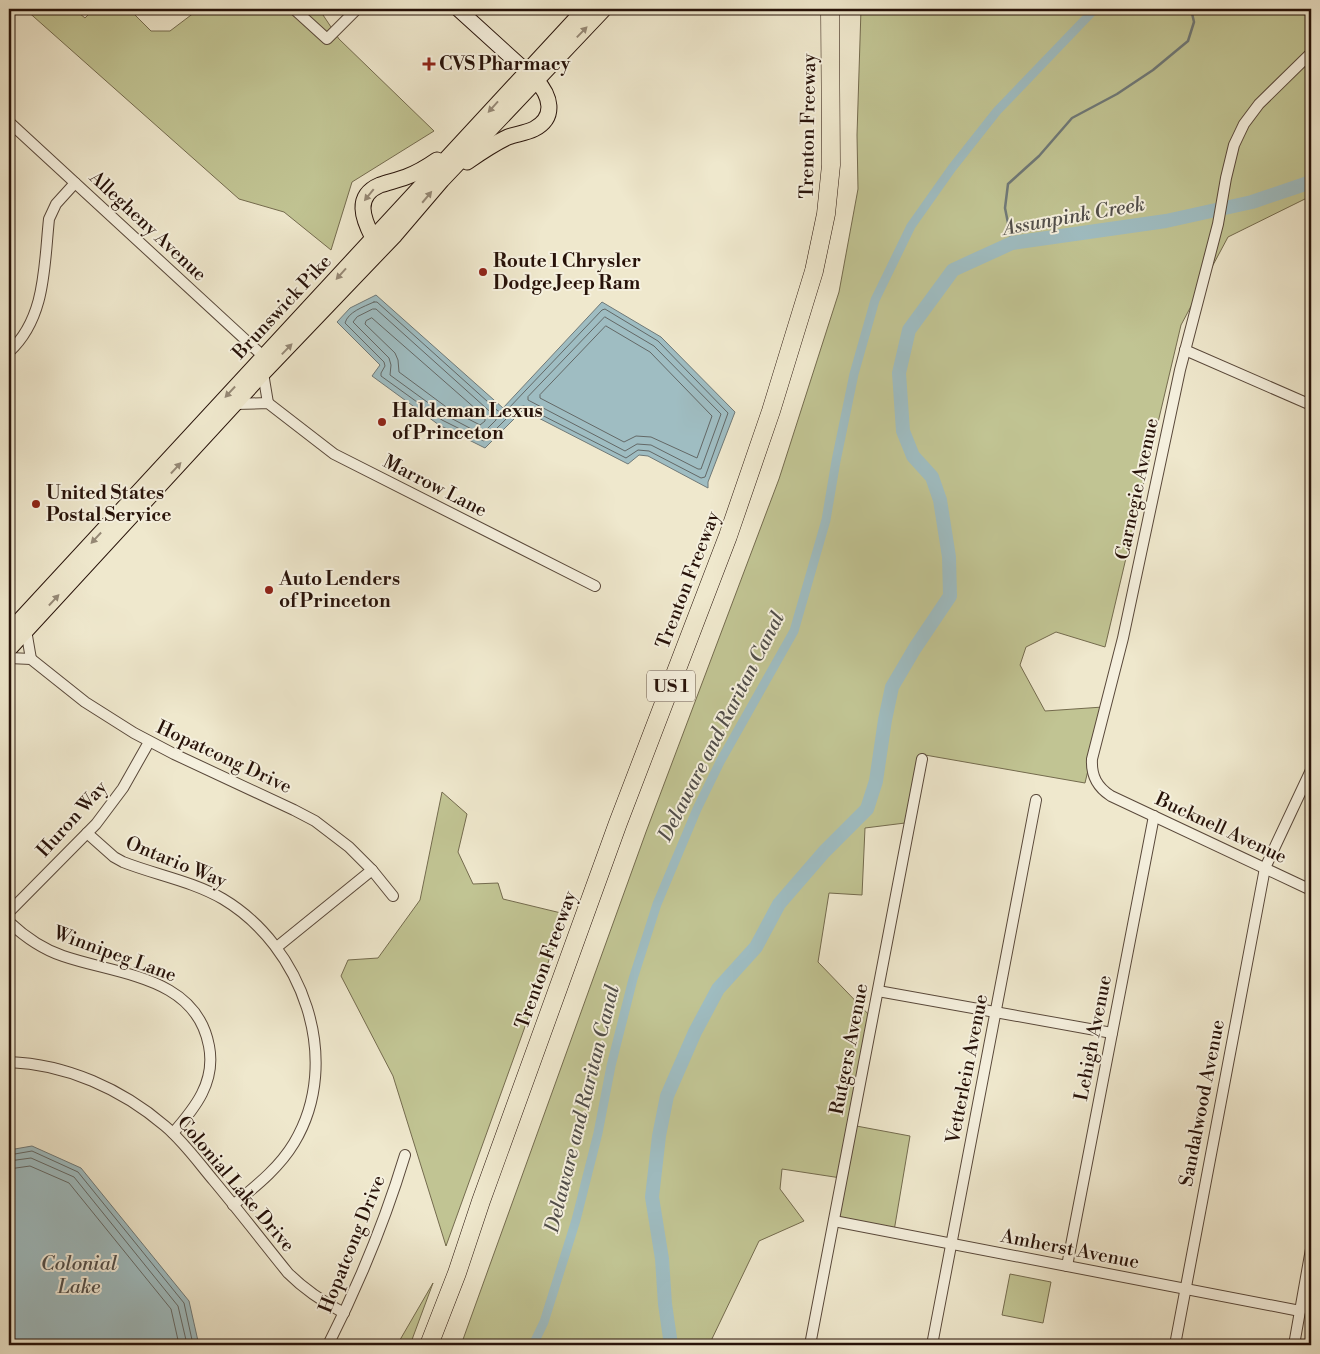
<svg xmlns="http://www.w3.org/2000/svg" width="1320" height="1354" viewBox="0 0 1320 1354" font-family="'Libre Bodoni',serif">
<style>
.green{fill:#c1c493;stroke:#746b4e}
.water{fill:#9fbdc2;stroke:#6f7978}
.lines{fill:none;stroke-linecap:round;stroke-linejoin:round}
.shore{stroke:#636866;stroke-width:1}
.stream{stroke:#6f7978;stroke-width:2.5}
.canal{stroke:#9fbdc2;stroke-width:9}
.river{stroke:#9fbdc2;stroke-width:14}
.street-casing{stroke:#59483a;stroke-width:12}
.secondary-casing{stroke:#271209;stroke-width:16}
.primary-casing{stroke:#271209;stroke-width:17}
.highway-casing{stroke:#271209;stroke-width:19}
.street{stroke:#f5f0de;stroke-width:10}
.secondary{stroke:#f5f0de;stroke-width:14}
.primary{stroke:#efe8cd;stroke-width:15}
.highway{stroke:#efe8cd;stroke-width:18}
.oneway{fill:#958875}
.poi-dot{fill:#8f2418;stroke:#f5f0de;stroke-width:2}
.labels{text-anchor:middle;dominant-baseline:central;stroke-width:4;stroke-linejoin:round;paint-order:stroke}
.shield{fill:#f5f0de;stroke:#655549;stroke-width:1}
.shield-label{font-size:18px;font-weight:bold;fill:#271209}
.poi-label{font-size:19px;font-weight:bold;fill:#271209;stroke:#f5f0de;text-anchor:start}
.street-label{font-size:19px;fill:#271209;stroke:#f5f0de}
.water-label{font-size:20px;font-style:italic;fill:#514e4a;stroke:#f5f0de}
</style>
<rect width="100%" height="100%" fill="#efe8cd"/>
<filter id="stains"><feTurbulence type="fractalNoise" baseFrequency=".004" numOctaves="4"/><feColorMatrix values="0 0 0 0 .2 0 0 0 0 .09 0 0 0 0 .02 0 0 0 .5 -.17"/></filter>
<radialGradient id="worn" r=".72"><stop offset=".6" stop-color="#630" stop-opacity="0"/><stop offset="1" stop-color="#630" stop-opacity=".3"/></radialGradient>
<!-- green -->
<g class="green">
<path d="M25 9H74L85 18 94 9H129L151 31H170L199 9H319L339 39 434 131 352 182 331 250 284 212 239 199Z"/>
<path d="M861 9H1311V196L1228 237 1181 325 1105 647 1056 632 1026 647 1020 665 1045 711 1103 707 1085 783 925 755 905 823 865 828 862 895 829 893 818 962 872 1018 851 1125 910 1136 893 1237 832 1225 841 1178 782 1169 780 1189 804 1221 759 1241 709 1345H461L646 832 779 479 839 292 858 189 857 135Z"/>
<path d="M442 792 467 814 458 852 473 884 498 883 503 899 561 913 567 910 446 1246 393 1076 341 976 348 960 378 958 420 900Z"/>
<path d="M1010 1274 1051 1282 1043 1323 1002 1315Z"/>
<path d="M433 1283 410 1345H397Z"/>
</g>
<!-- water -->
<g class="water">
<path d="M376 295 503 408 602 302 661 337 735 412 708 482V488L648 456 639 455 628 464 523 410 485 448 439 425 372 376 380 365 337 322 350 308Z"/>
<path d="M32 1146 81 1168 189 1301 198 1341 196 1345H9V1150Z"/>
</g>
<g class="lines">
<!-- shore -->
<g class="shore">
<path d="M374 302H377L498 411 503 412 507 410 602 310 605 309 658 341 728 413 705 477 701 478 649 451 638 450 626 458 524 406 518 407 484 441 442 420 381 376V373L385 366 384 362 345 323C348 312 363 307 374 302Z"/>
<path d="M373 309H376L496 417V420L483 433 481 434 445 415 390 375 391 365 389 358 353 322 357 317Z"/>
<path d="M605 317 654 346 721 414 701 469H698L651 445 637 444 625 451 528 400V397Z"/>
<path d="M372 318 485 417V421L480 425 449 409 399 372 398 360 395 353 365 324 366 321Z"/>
<path d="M606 326 650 352 712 416 697 458 651 437 636 436 624 442 540 398V395Z"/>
<path d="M9 1155 32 1151 78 1172 184 1303 192 1340V1345"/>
<path d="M9 1161 31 1158 74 1177 178 1306 186 1340V1345"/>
<path d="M9 1169 30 1166 69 1183 171 1309 178 1340V1345"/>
</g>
<!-- stream -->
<path class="stream" d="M1012 243 1005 208 1008 184 1039 156 1072 118 1117 94 1153 70 1188 41 1194 22 1191 9"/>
<!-- canal -->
<path class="canal" d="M533 1345 544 1322 576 1220 598 1133 611 1066 633 979 657 904 697 809 720 762 794 631 826 520 836 461 854 374 875 300 911 226 952 168 997 111 1095 9"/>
<!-- river -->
<path class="river" d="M671 1345 665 1304 662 1259 652 1197 659 1136 667 1096 695 1032 718 989 756 947 779 904 824 852 867 809 876 781 885 720 892 687 915 648 950 596 949 557 940 500 932 477 913 456 903 431 899 373 909 330 953 270 1012 243 1166 221 1252 202 1311 182"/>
<defs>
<g id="street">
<path d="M294 9 327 39 357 9"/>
<path d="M1311 53 1259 104 1244 124 1234 145 1226 178 1218 224 1180 370 1123 638 1092 759C1091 776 1097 787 1111 796L1311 890"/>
<path d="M9 122 263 356"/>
<path d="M1185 350 1311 405"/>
<path d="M9 352C46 318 44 266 49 219L56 204 75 183"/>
<path d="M263 373 268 403"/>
<path d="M236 404 268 403 334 454 595 586"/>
<path d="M26 630 31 659"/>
<path d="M9 658 31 659 85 702 134 733 174 754 294 810 315 821 349 847 372 870 393 896"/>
<path d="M87 833 114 857 123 862C156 875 192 881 223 899 302 946 344 1060 294 1143 279 1168 256 1186 233 1205"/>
<path d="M9 912 96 824 123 788 149 742"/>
<path d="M9 922C25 937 42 949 63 956 118 975 196 976 209 1046 216 1082 195 1108 173 1133"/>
<path d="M277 947 372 870"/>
<path d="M878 991 1112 1033"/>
<path d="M9 1062C66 1064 122 1089 165 1126 184 1142 198 1162 214 1181 239 1211 263 1242 288 1273 305 1290 323 1302 344 1313"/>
<path d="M834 1221 1300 1311"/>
<path d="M1067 1266 1154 816"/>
<path d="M328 1345C359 1284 385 1221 405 1155"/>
<path d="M810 1345 922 759"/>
<path d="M932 1345 1036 800"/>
<path d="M1175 1345 1265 868 1311 770"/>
<path d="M1294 1345 1311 1249"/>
</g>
<path id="secondary" d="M458 9 535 79"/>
<g id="primary">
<path d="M467 162C480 153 493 144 508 137 516 134 526 133 534 129 557 117 550 95 536 80"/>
<path d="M373 238C363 219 354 196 380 185 389 182 398 180 406 177 417 173 427 167 437 160"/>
<path d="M9 632 585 9"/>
<path d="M9 649 263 373 395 235 442 180 604 9"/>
</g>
<path id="highway" d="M429 1345 457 1273 481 1201 618 823 728 536 771 411 814 271 826 214 831 165 830 9"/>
</defs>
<!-- street casing -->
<use href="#street" class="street-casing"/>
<!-- secondary casing -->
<use href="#secondary" class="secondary-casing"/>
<!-- primary casing -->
<use href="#primary" class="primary-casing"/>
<!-- highway casing -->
<use href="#highway" class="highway-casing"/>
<!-- street -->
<use href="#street" class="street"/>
<!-- secondary -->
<use href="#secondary" class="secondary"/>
<!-- primary -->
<use href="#primary" class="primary"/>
<!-- highway -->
<use href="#highway" class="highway"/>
</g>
<!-- one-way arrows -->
<defs><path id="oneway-solid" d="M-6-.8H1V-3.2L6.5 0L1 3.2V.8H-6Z" transform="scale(1.25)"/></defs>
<g class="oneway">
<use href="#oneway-solid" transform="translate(582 32) rotate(-46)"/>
<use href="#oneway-solid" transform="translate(493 107) rotate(132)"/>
<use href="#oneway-solid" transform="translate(369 195) rotate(129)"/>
<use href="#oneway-solid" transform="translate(427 197) rotate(-50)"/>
<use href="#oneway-solid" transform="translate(341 274) rotate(132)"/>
<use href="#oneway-solid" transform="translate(287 349) rotate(-46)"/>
<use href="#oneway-solid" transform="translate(230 392) rotate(133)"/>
<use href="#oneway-solid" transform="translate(176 468) rotate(-47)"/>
<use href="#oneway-solid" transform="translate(96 538) rotate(133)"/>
<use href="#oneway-solid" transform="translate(54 600) rotate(-47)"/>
</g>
<!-- markers -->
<g class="poi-dot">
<path d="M426.5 56.5h5v5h5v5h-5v5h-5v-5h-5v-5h5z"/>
<circle cx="483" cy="272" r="5"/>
<circle cx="382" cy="422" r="5"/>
<circle cx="36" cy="504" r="5"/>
<circle cx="269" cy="590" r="5"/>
</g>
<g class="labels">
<!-- shield labels -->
<rect class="shield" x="647" y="670.5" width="48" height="31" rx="4"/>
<g class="shield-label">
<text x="671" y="686">US 1</text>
</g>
<!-- poi labels -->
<g class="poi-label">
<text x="439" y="64">CVS Pharmacy</text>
<text x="493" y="261">Route 1 Chrysler<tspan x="493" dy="22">Dodge Jeep Ram</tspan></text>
<text x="392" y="411">Haldeman Lexus<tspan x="392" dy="22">of Princeton</tspan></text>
<text x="46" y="493">United States<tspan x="46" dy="22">Postal Service</tspan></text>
<text x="279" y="579">Auto Lenders<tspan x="279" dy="22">of Princeton</tspan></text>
</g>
<!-- street labels -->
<g class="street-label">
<text transform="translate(808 126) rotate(-89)">Trenton Freeway</text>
<text transform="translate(148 226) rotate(43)">Allegheny Avenue</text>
<text transform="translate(282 307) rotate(-47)">Brunswick Pike</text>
<text transform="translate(435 486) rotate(27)">Marrow Lane</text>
<text transform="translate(1137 489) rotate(-78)">Carnegie Avenue</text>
<text transform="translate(688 580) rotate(-69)">Trenton Freeway</text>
<text transform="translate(224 757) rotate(25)">Hopatcong Drive</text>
<text transform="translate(72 819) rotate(-48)">Huron Way</text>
<text transform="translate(1221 828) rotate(25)">Bucknell Avenue</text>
<text transform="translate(176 862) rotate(22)">Ontario Way</text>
<text transform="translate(115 954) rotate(20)">Winnipeg Lane</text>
<text transform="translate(546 960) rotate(-70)">Trenton Freeway</text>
<text transform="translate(1093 1038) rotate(-79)">Lehigh Avenue</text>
<text transform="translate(849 1049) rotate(-79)">Rutgers Avenue</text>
<text transform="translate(967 1069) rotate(-79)">Vetterlein Avenue</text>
<text transform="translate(1202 1103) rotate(-79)">Sandalwood Avenue</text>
<text transform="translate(236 1184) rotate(50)">Colonial Lake Drive</text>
<text transform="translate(352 1244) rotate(-68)">Hopatcong Drive</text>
<text transform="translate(1070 1249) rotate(11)">Amherst Avenue</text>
</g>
<!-- water labels -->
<g class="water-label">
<text transform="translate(1074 217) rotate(-10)">Assunpink Creek</text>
<text transform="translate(722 727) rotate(-63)">Delaware and Raritan Canal</text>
<text transform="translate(583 1109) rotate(-76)">Delaware and Raritan Canal</text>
<text x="79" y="1264">Colonial<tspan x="79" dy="23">Lake</tspan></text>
</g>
</g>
<!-- margin -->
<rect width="1320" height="1354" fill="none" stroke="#efe8cd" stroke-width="30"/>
<rect x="10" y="10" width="1300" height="1334" fill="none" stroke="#271209" stroke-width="2.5"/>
<rect x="15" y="15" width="1290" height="1324" fill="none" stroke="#271209"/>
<rect width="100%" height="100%" filter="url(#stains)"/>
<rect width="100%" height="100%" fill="url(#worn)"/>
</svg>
